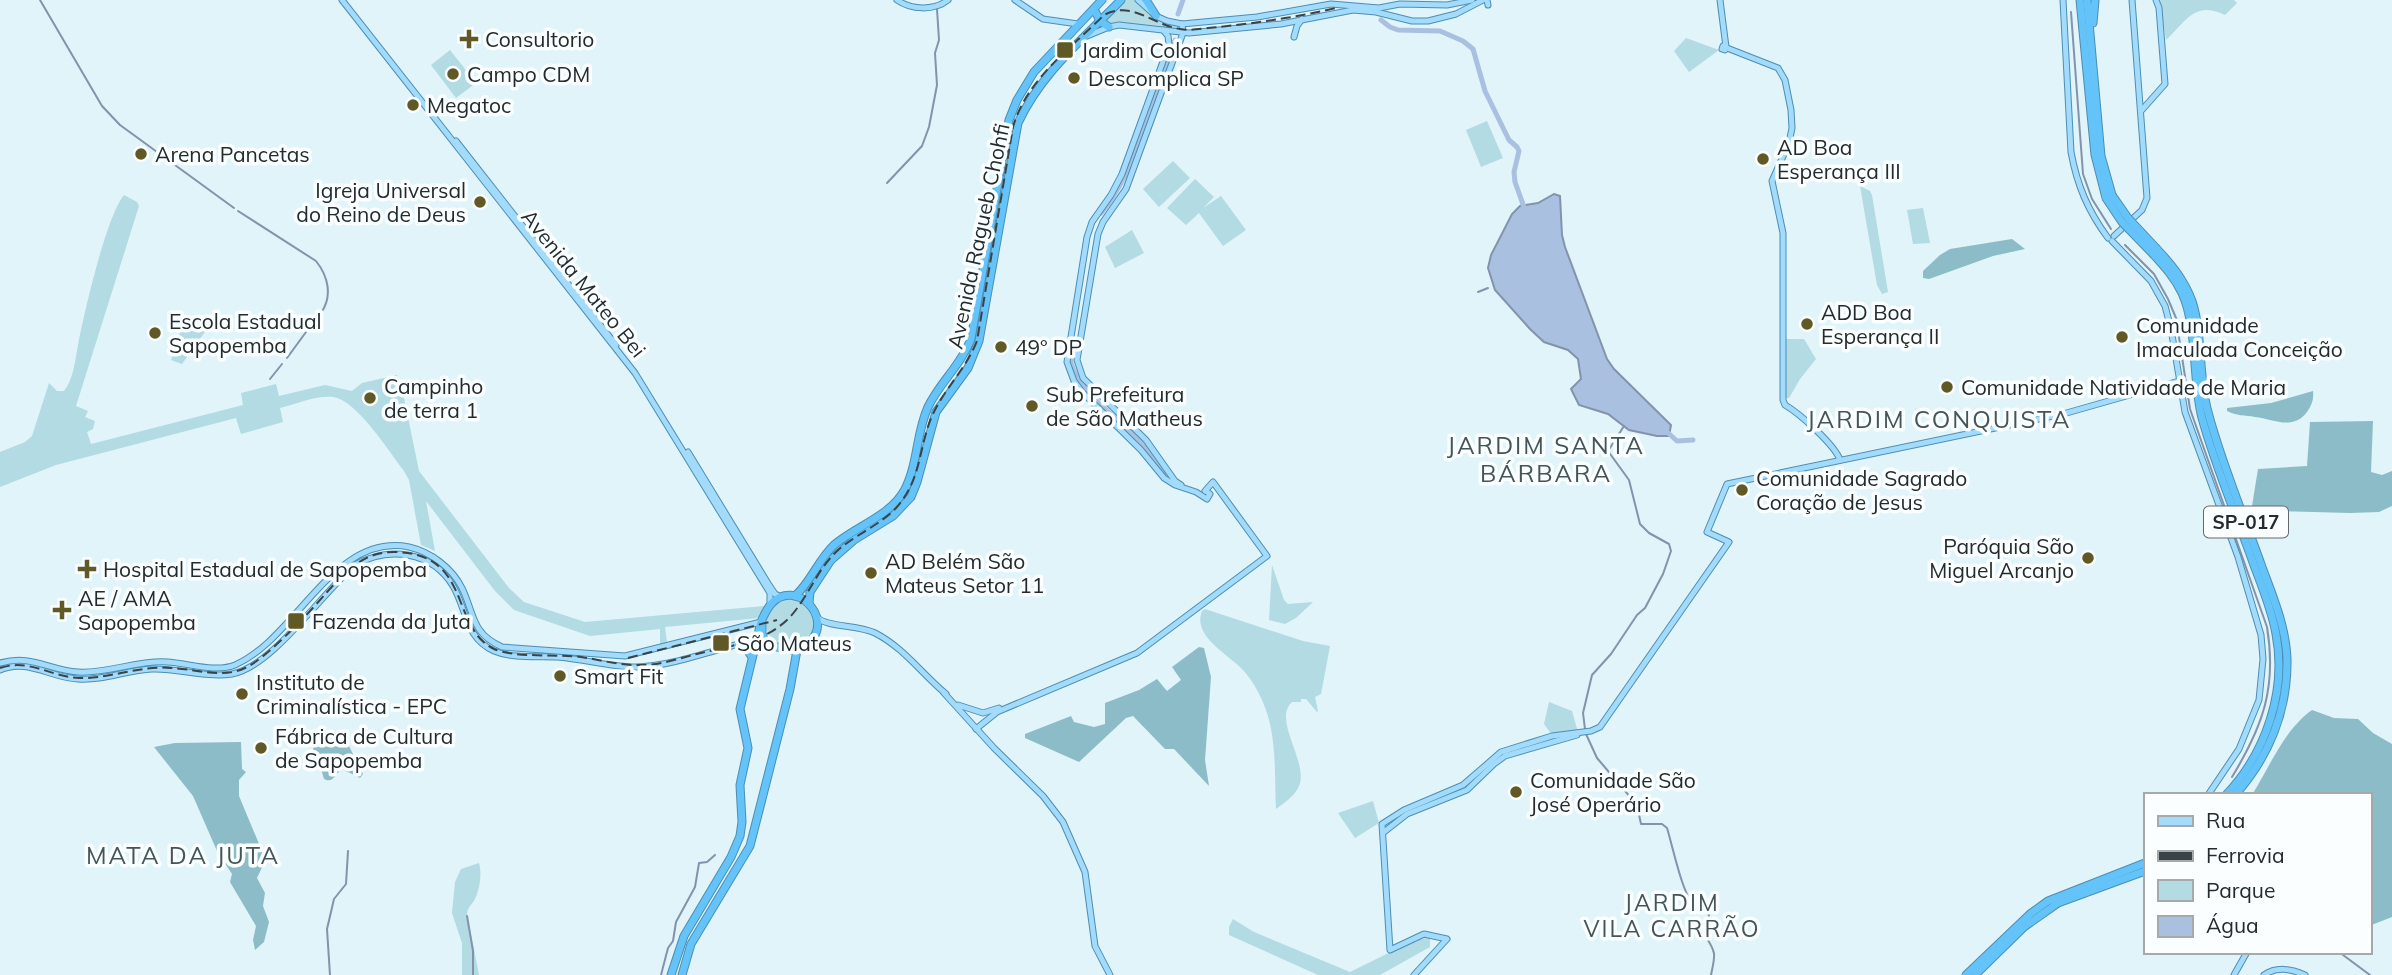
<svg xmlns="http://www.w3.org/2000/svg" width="2392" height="975" viewBox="0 0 2392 975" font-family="Mulish,sans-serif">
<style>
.green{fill:#b2dbe4}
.forest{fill:#8cbcc7}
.water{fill:#aac0e1;stroke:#8293ab;stroke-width:2}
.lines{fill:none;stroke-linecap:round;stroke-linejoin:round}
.stream{stroke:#8293ab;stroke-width:2}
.river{stroke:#aac0e1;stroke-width:5}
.major-casing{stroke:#4d8eb2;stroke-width:7}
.highway-casing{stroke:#4d8eb2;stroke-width:9}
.major{stroke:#a2dbfb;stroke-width:5}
.highway{stroke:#64c3f9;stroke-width:7}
.rail{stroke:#3a4346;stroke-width:2;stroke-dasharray:10 5;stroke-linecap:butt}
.highway-bridge-casing{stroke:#4d8eb2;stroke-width:9;stroke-linecap:butt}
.highway-bridge{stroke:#64c3f9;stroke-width:7}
.poi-dot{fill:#605925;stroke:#fafeff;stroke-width:2.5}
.labels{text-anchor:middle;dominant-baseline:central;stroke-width:7;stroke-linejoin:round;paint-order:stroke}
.shield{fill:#fafeff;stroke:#646a6c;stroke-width:2}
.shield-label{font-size:19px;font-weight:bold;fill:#232b2d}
.poi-label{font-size:21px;fill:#232b2d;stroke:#fafeff;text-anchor:start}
.street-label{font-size:21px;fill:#232b2d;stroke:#fafeff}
.neighbourhood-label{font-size:23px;letter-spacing:2px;fill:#445559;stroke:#fafeff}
.quarter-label{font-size:24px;letter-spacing:2px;fill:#445559;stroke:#fafeff}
</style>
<rect width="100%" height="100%" fill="#e0f4f9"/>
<!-- green -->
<g class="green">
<path d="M1122 0H1135L1149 13 1180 26 1181 29 1179 30 1121 22 1106 24 1102 21Z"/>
<path d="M2160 0H2234L2237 3 2225 15C2195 0 2186 21 2166 40Z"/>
<path d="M1686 38 1719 50 1689 72 1674 51Z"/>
<path d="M450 50 476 83 456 98 431 65Z"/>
<path d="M1487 121 1503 158 1481 167 1466 130Z"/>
<path d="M1173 161 1190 178 1159 207 1143 189Z"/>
<path d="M1195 179 1214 197 1203 208 1221 196 1246 230 1223 246 1199 213 1186 225 1167 208Z"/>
<path d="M1860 186 1870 191 1872 195 1888 292 1882 294 1877 285Z"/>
<path d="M124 195 137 202 139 206 76 406 88 411 85 417 95 421 93 429 87 432 91 444 243 405 241 393 276 384 279 396 325 385 352 391 362 383 397 375 398 387 402 388 419 471 509 588 524 602 585 622 765 606 759 618 665 627 667 643 660 645V629L590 636 514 610 495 591 426 501 435 551 421 545 409 480 404 471C389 452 357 400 333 397 317 395 296 404 280 408L283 422 241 434 236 418 56 465 0 487V452L25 442 32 436 49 383 57 391H64C74 378 75 360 78 345 84 314 106 217 124 195Z"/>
<path d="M1923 208 1930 243 1913 244 1907 210Z"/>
<path d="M1132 230 1144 253 1115 268 1105 247Z"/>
<path d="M186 314 212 322 182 364 171 360Z"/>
<path d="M1783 339H1804L1816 359 1800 379 1789 398H1785Z"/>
<path d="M1272 565 1284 600 1288 604 1313 602 1296 618 1285 624 1269 620Z"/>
<circle cx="790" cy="623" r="24"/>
<path d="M1205 609 1303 641 1330 646 1321 694 1315 697 1318 711 1317 712 1306 699H1301V702H1292C1272 720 1309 762 1299 786 1295 796 1284 803 1276 809 1274 771 1278 731 1260 696 1256 687 1249 676 1242 669 1228 654 1192 636 1202 611Z"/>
<path d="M1549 702 1572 711 1578 732H1562L1552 735 1544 724Z"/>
<path d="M1373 801 1379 823 1355 838 1338 813Z"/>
<path d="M479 863C482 874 480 888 475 899 472 905 468 906 467 914L479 975H462V943L452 913 455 882 461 869Z"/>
<path d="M1233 919 1254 932 1350 972 1417 939 1430 938V947L1380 975H1318L1229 935V927Z"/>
</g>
<!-- forest -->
<g class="forest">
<path d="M2012 239 2025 249 1993 256 1929 279 1923 278V271L1940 255 1950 249Z"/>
<path d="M2313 391C2314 399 2312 405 2307 412 2293 431 2273 419 2255 417 2245 415 2236 416 2227 411V408L2271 403Z"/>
<path d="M2373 421 2371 472 2382 475 2392 471V506L2379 512 2350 513 2279 511 2252 506 2258 469 2307 466 2310 422Z"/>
<path d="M1199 647 1204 648 1211 677 1205 760 1209 786 1174 749H1165L1133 716 1126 718 1079 762 1025 738V734L1071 716 1074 722 1094 727 1105 724V703L1139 690 1157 679 1167 691 1181 680 1172 667Z"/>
<path d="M2312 710 2334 718 2358 719 2373 733 2392 744V917L2369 926V795H2252C2270 766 2284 730 2312 710Z"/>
<path d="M344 736 363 774 360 778 342 769C335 774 333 784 324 779L322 772 318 768 313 748 326 737Z"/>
<path d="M241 742 242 769 246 772 239 780V796L262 851 264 863 257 878 265 893 263 906 269 922 264 942 255 950 253 940 256 926 230 882 232 874 217 851 193 796 154 747 175 743Z"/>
</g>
<!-- water -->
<path class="water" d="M1554 194 1560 196 1562 235 1565 247 1607 359 1614 369 1671 425 1669 436H1657L1629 430 1608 414 1579 405 1571 389 1581 379 1578 359 1568 350 1544 342 1530 329 1495 290 1488 268 1491 255 1512 214 1520 206 1538 203Z"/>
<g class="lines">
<!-- stream -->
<g class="stream">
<path d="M40 0 102 106 120 125 234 208"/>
<path d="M2071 12 2083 174 2092 199 2111 229"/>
<path d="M887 183 922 146 929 127 937 85 935 53 939 40 937 9"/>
<path d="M238 211 316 261C328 276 333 296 321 313"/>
<path d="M2125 245 2154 274 2168 299 2176 318 2190 409 2267 627C2277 687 2263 726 2232 777"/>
<path d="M1478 292 1488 288"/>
<path d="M287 358 317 317"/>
<path d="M270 379 282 364"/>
<path d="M1585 729 1583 713 1592 675 1611 654 1637 615 1645 608 1663 574 1671 551 1669 544 1649 533 1640 524 1629 480 1608 451 1624 426"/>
<path d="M1586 734 1597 758 1637 805 1641 824H1662L1667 828C1672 844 1682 892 1692 902 1697 908 1702 906 1709 915L1706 937C1717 954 1715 955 1711 975"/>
<path d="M467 916 473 951V975"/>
<path d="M2339 952 2370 975"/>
<path d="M330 975 327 929 334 899 346 884 348 851"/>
<path d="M661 975 668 948 673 941 676 922 695 887 699 863 707 862 715 855"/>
</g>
<!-- river -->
<g class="river">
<path d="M1178 14 1183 0"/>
<path d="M1381 20 1390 27 1398 30 1440 31 1463 41 1473 49 1485 91 1509 140 1517 147 1519 151 1514 172 1515 182 1525 210"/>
<path d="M1101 213C1136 173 1156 91 1175 40"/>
<path d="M1070 355C1071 388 1119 418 1141 443 1149 452 1156 463 1164 473"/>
<path d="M1666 431 1677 441 1693 440"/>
</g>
<defs>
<g id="major">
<path d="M342 0 635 373 770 593V604"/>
<path d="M897 0C911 10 934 11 948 0"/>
<path d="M1015 0 1043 19 1078 24"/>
<path d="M1138 0 1156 16 1167 21 1182 24 1257 17 1331 4 1379 8 1400 4 1447 5 1472 0"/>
<path d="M1487 0 1488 5"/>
<path d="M1720 0 1726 47"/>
<path d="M2063 0 2071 152C2077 185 2088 211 2108 238"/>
<path d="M1163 30 1168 36 1169 45 1122 174 1111 195 1092 222 1087 237 1067 362 1074 381 1082 392 1141 450 1164 478 1175 485 1196 492 1207 499 1210 494 1206 491"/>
<path d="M1087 36 1109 27 1119 25 1189 33 1281 24 1353 10 1376 12 1412 21H1428L1456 14 1483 0"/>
<path d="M1294 37 1297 26 1302 19"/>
<path d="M1723 46 1726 47 1725 50 1722 49Z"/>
<path d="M1727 48 1778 68 1785 80 1791 110 1792 128 1789 143 1772 181 1783 233V400L1785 405C1799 413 1835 445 1840 460"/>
<path d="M2141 111 2165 84 2159 8 2156 0"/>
<path d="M456 141 616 345"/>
<path d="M2114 236 2142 210 2147 198 2132 0"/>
<path d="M2112 241 2151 281 2165 306 2171 329 2185 412 2238 557 2261 635 2263 659 2259 700 2239 749 2208 795"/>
<path d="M688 452 769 585 775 594 781 597"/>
<path d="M1181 485 1175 481 1146 440 1083 378 1077 360 1098 234 1103 222 1126 189 1183 33 1182 24"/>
<path d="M818 618C826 627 859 625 875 633 903 647 923 675 946 694"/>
<path d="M0 663C32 654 48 670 78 672 107 674 137 660 167 662 188 663 215 673 235 665 296 639 333 532 409 547 431 552 452 568 462 588 475 615 471 633 502 647L625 656 761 622"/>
<path d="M0 670C27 658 51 678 78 679 103 681 127 670 152 669 178 668 206 678 232 674 272 667 323 592 355 565 388 546 432 551 453 586 467 610 465 638 494 651 513 659 537 656 557 657 584 659 610 667 636 667 669 667 717 649 750 641L759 642"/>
<path d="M944 693 994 748 1043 796 1063 822 1085 872 1095 946 1110 975"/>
<path d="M958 705 983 713 999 708"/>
<path d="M976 729 997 712 1137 653 1267 556 1213 482 1205 491"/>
<path d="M1384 832 1407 814 1467 790 1494 764 1505 756 1577 735"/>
<path d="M1414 975 1447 939 1424 934 1390 950 1382 824 1404 810 1463 785 1501 752 1552 736 1591 731 1600 727 1729 542 1707 532 1727 484 2063 414 2179 381"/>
<path d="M2234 975 2247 952"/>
<path d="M2264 975C2277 966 2291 969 2305 975"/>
</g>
<g id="highway">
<path d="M1146 0 1156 16"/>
<path d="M2080 0 2095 155 2106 198"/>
<path d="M2087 0 2101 156 2112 195"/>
<path d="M1094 9 1100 21 1109 27"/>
<path d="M2093 23 2095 0"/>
<path d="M2157 249C2172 265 2184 280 2192 301 2203 335 2198 377 2208 412 2222 465 2244 516 2262 567 2273 597 2286 627 2287 659 2288 710 2269 757 2235 795"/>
<path d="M2154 255C2164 266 2175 278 2182 293 2198 328 2192 379 2202 418 2216 469 2238 519 2255 568 2263 589 2272 611 2276 634 2287 691 2266 753 2226 795"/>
<path d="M795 596C811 582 818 560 834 545 856 526 891 516 905 489 918 464 916 433 928 407 940 382 961 365 971 339L1009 120 1017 100 1034 72 1102 0"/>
<path d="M809 603 810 592 831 560 854 540 893 516 911 497 917 482 936 412 968 368 979 341 1018 123C1042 72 1082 40 1121 0"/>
<path d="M738 645 747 650 752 657"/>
<path d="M671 975 684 936 731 857 740 836 742 822 740 785 748 748 740 709 761 622C764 615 767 608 772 603 795 579 833 616 811 641 806 646 799 650 792 650 783 650 774 646 765 643L762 633V620"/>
<path d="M682 975 691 944 750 846 790 689 797 650"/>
<path d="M1966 975 2030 914 2048 901 2145 863"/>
<path d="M1975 975 2024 927 2058 903 2145 871"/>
</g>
</defs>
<!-- major casing -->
<use href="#major" class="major-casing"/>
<!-- highway casing -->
<use href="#highway" class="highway-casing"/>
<!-- major -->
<use href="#major" class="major"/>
<!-- highway -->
<use href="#highway" class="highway"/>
<!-- rail -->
<g class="rail">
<path d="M628 658 777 620"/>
<path d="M0 668C29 658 51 677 79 678 110 679 140 665 171 668 196 669 222 679 245 668 266 659 311 611 327 592 346 571 363 552 394 552 473 553 449 627 494 649 514 658 557 654 581 657 601 660 622 666 643 665 661 665 680 658 697 654 717 649 739 645 758 638 769 634 780 627 789 618 808 598 816 571 836 552 854 535 879 526 896 508 922 479 918 449 932 416 944 389 966 369 977 341L1013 127C1026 80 1071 48 1104 15 1132 0 1153 25 1180 29 1192 31 1206 28 1218 27 1258 23 1297 17 1336 8"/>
</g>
<defs>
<g id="highway-bridge">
<path d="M2112 195 2128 218 2157 249"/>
<path d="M2106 198 2122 222 2154 255"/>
</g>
</defs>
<!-- highway-bridge casing -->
<use href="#highway-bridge" class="highway-bridge-casing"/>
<!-- highway-bridge -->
<use href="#highway-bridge" class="highway-bridge"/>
</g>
<!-- markers -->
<g class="poi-dot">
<path d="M465.5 28.5h7v7h7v7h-7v7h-7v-7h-7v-7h7z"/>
<rect x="1056" y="41" width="18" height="18" rx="3.5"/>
<circle cx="453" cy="74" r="7"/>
<circle cx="1074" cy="78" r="7"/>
<circle cx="413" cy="105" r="7"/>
<circle cx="141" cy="154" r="7"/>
<circle cx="1763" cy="159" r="7"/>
<circle cx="480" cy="202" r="7"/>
<circle cx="1807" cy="324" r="7"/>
<circle cx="155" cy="333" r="7"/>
<circle cx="2122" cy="337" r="7"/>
<circle cx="1001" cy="347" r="7"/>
<circle cx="1947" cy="387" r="7"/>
<circle cx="370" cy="398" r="7"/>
<circle cx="1032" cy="406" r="7"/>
<circle cx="1742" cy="490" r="7"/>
<circle cx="2088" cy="558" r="7"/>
<path d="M83.5 558.5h7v7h7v7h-7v7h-7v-7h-7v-7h7z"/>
<circle cx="871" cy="573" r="7"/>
<path d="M58.5 599.5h7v7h7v7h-7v7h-7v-7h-7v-7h7z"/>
<rect x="287" y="612" width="18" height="18" rx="3.5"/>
<rect x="712" y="634" width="18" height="18" rx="3.5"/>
<circle cx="560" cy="676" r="7"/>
<circle cx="242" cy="694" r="7"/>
<circle cx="261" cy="748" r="7"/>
<circle cx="1516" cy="792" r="7"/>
</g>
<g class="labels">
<!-- shield labels -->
<rect class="shield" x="2204" y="506.5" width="84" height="31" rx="5"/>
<g class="shield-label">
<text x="2246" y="522">SP-017</text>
</g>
<!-- poi labels -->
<g class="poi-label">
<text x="485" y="39">Consultorio</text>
<text x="1081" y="50">Jardim Colonial</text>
<text x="467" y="74">Campo CDM</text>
<text x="1088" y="78">Descomplica SP</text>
<text x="427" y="105">Megatoc</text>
<text x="1777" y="147">AD Boa<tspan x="1777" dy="24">Esperança III</tspan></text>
<text x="155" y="154">Arena Pancetas</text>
<text x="466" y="190" text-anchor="end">Igreja Universal<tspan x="466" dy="24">do Reino de Deus</tspan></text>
<text x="1821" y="312">ADD Boa<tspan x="1821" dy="24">Esperança II</tspan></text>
<text x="169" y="321">Escola Estadual<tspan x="169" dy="24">Sapopemba</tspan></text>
<text x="2136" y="325">Comunidade<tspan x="2136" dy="24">Imaculada Conceição</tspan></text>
<text x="1015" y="347">49º DP</text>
<text x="384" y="386">Campinho<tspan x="384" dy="24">de terra 1</tspan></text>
<text x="1961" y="387">Comunidade Natividade de Maria</text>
<text x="1046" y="394">Sub Prefeitura<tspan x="1046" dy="24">de São Matheus</tspan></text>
<text x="1756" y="478">Comunidade Sagrado<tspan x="1756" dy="24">Coração de Jesus</tspan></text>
<text x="2074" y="546" text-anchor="end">Paróquia São<tspan x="2074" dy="24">Miguel Arcanjo</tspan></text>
<text x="885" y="561">AD Belém São<tspan x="885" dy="24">Mateus Setor 11</tspan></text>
<text x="103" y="569">Hospital Estadual de Sapopemba</text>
<text x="78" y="598">AE / AMA<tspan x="78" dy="24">Sapopemba</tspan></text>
<text x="312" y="621">Fazenda da Juta</text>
<text x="737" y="643">São Mateus</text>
<text x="574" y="676">Smart Fit</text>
<text x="256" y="682">Instituto de<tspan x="256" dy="24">Criminalística - EPC</tspan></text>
<text x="275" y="736">Fábrica de Cultura<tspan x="275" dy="24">de Sapopemba</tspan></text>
<text x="1530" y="780">Comunidade São<tspan x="1530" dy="24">José Operário</tspan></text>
</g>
<!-- street labels -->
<g class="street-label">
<text transform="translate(978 236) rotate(-78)">Avenida Ragueb Chohfi</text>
<text transform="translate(584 283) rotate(51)">Avenida Mateo Bei</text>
</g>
<!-- neighbourhood labels -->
<g class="neighbourhood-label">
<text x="1672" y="902">JARDIM<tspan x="1672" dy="26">VILA CARRÃO</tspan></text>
</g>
<!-- quarter labels -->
<g class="quarter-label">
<text x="1939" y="419">JARDIM CONQUISTA</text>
<text x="1546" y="445">JARDIM SANTA<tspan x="1546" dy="28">BÁRBARA</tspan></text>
<text x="183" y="855">MATA DA JUTA</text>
</g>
</g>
<!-- legend -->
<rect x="2144" y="793" width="228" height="161" fill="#fafeff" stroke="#a4aaab" stroke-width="2"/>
<rect x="2158" y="816" width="35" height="10" fill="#a2dbfb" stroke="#a4aaab" stroke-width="2"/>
<text x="2206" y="828" font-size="21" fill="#232b2d">Rua</text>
<rect x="2158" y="851" width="35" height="10" fill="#3a4346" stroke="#a4aaab" stroke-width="2"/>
<text x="2206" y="863" font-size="21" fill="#232b2d">Ferrovia</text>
<rect x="2158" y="880" width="35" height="21" fill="#b2dbe4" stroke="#a4aaab" stroke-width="2"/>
<text x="2206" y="898" font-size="21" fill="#232b2d">Parque</text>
<rect x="2158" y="916" width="35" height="21" fill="#aac0e1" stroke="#a4aaab" stroke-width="2"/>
<text x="2206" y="933" font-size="21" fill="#232b2d">Água</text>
</svg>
